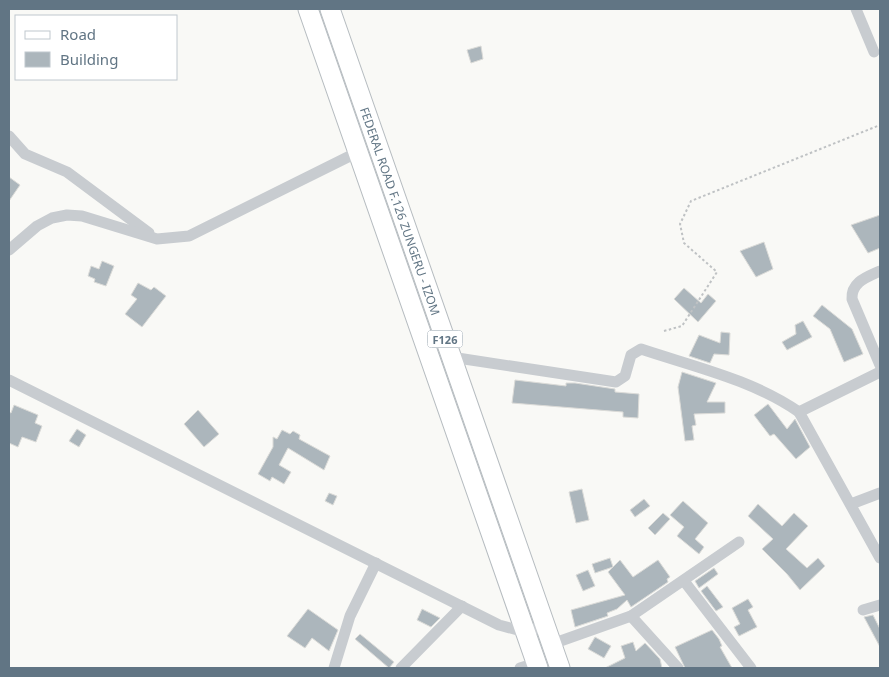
<svg xmlns="http://www.w3.org/2000/svg" width="889" height="677" viewBox="0 0 889 677" font-family="'Noto Sans',sans-serif">
<style>
.building{fill:#acb6bc;stroke:#dbdbd8}
.lines{fill:none;stroke-linecap:round;stroke-linejoin:round}
.primary-casing{stroke:#b6bcc0;stroke-width:21}
.path{stroke:#bfc2c4;stroke-width:2;stroke-dasharray:2.5 2.5;stroke-linecap:butt}
.minor{stroke:#c8ccd0;stroke-width:11}
.primary{stroke:#fff;stroke-width:19}
.labels{text-anchor:middle;dominant-baseline:central;stroke-width:5;stroke-linejoin:round;paint-order:stroke}
.shield{fill:#fff;stroke:#909ea9;stroke-width:1}
.shield-label{font-size:11px;font-weight:bold;fill:#617584}
.street-label{font-size:12px;fill:#617584;stroke:#fff}
</style>
<rect width="100%" height="100%" fill="#f9f9f6"/>
<!-- building -->
<g class="building">
<path d="M481 46 483 59 471 63 467 50Z"/>
<path d="M9 177 20 185 9 201Z"/>
<path d="M880 215V248L868 253 851 225Z"/>
<path d="M764 242 773 269 756 277 740 251Z"/>
<path d="M102 261 114 266 106 286 94 282 95 279 88 276 91 266 99 269Z"/>
<path d="M138 283 151 290 154 287 166 296 142 327 125 314 137 299 131 295Z"/>
<path d="M684 288 701 303 708 294 716 301 698 322 674 299Z"/>
<path d="M822 305 852 329 863 354 844 362 830 329 813 316Z"/>
<path d="M803 321 812 337 787 350 782 342 796 334 795 325Z"/>
<path d="M721 332 730 333 729 355 714 354 710 363 689 356 699 335 720 343Z"/>
<path d="M682 372 716 383 707 402H725V413L694 414 696 425 692 426 694 440 685 441 678 387Z"/>
<path d="M515 380 566 386V383H575L615 389V392L639 394 638 418 623 417V412L512 403Z"/>
<path d="M768 404 787 429 795 419 810 447 796 459 774 434 770 436 754 415Z"/>
<path d="M14 405 38 415 35 423 42 426 36 442 22 437 18 447 9 443V412L11 413Z"/>
<path d="M198 410 219 434 204 447 184 424Z"/>
<path d="M77 429 86 435 79 447 69 441Z"/>
<path d="M282 430 290 434 293 431 300 435 299 439 330 456 324 470 288 448 279 465 291 472 284 484 272 477 270 481 258 474 273 447V437L277 439Z"/>
<path d="M582 489 589 520 576 523 569 492Z"/>
<path d="M329 493 337 496 333 505 325 501Z"/>
<path d="M644 499 650 506 635 517 630 510Z"/>
<path d="M683 501 708 523 695 539 704 547 699 554 677 536 684 527 670 515Z"/>
<path d="M758 504 782 526 794 513 808 526 786 549 807 568 818 558 825 566 800 590 787 574 762 549 773 539 748 516Z"/>
<path d="M663 513 670 519 655 535 648 528Z"/>
<path d="M610 558 613 567 595 573 592 564Z"/>
<path d="M620 560 633 577 658 560 670 577 667 579 668 582 631 607 627 600 617 609 607 613 608 616 575 627 571 610 625 595 608 572Z"/>
<path d="M714 568 718 574 699 588 695 581Z"/>
<path d="M588 570 595 586 583 591 576 575Z"/>
<path d="M707 586 723 607 716 611 701 591Z"/>
<path d="M748 599 753 607 748 610 757 627 739 636 734 627 740 624 732 608Z"/>
<path d="M308 609 338 630 329 651 312 638 305 648 287 636Z"/>
<path d="M422 609 440 618 431 627 417 620Z"/>
<path d="M873 615 880 629V647L864 617Z"/>
<path d="M712 630 719 639 722 646 720 647 732 668H685L675 647Z"/>
<path d="M360 634 394 662 389 668 355 639Z"/>
<path d="M595 637 611 646 604 658 588 649Z"/>
<path d="M633 642 636 651 645 643 660 659 662 668H605L625 658 621 646Z"/>
</g>
<g class="lines">
<defs>
<g id="primary">
<path d="M308 9 538 668"/>
<path id="s1" d="M330 9 560 668"/>
</g>
</defs>
<!-- primary casing -->
<use href="#primary" class="primary-casing"/>
<!-- path -->
<path class="path" d="M664 331 682 326 717 272 684 243 680 224 691 201 880 125"/>
<!-- minor -->
<g class="minor">
<path d="M856 9 874 52"/>
<path d="M9 136 25 154 67 172 149 233"/>
<path d="M9 250 37 226 52 218 67 215 82 216 157 239 189 236 358 152"/>
<path d="M880 271C867 277 851 282 852 299L880 365"/>
<path d="M451 357 616 382 625 376 631 355 641 349C695 367 753 380 799 412"/>
<path d="M880 372 799 412 880 558"/>
<path d="M9 380 499 625 525 632 545 626"/>
<path d="M851 504 880 493"/>
<path d="M684 581 751 668"/>
<path d="M863 610 880 605"/>
<path d="M631 616 678 668"/>
<path d="M552 644 631 616 739 542"/>
<path d="M334 668 350 616 376 563"/>
<path d="M401 668 462 606"/>
<path d="M520 668 536 663"/>
</g>
<!-- primary -->
<use href="#primary" class="primary"/>
</g>
<g class="labels">
<!-- shield labels -->
<rect class="shield" x="427.5" y="330.5" width="35" height="17" rx="4"/>
<g class="shield-label">
<text x="445" y="339">F126</text>
</g>
<!-- street labels -->
<g class="street-label">
<text stroke="none"><textPath href="#s1" startOffset="214">FEDERAL ROAD F.126 ZUNGERU - IZOM</textPath></text>
</g>
</g>
<!-- border -->
<rect width="889" height="677" fill="none" stroke="#617584" stroke-width="20"/>
<!-- legend -->
<rect x="15" y="15" width="162" height="65" fill="#ffffff" stroke="#c0c8ce"/>
<rect x="25" y="31" width="25" height="8" fill="#ffffff" stroke="#c0c8ce"/>
<text x="60" y="40" font-size="15" fill="#617584">Road</text>
<rect x="25" y="52" width="25" height="15" fill="#acb6bc" stroke="#c0c8ce"/>
<text x="60" y="65" font-size="15" fill="#617584">Building</text>
</svg>
